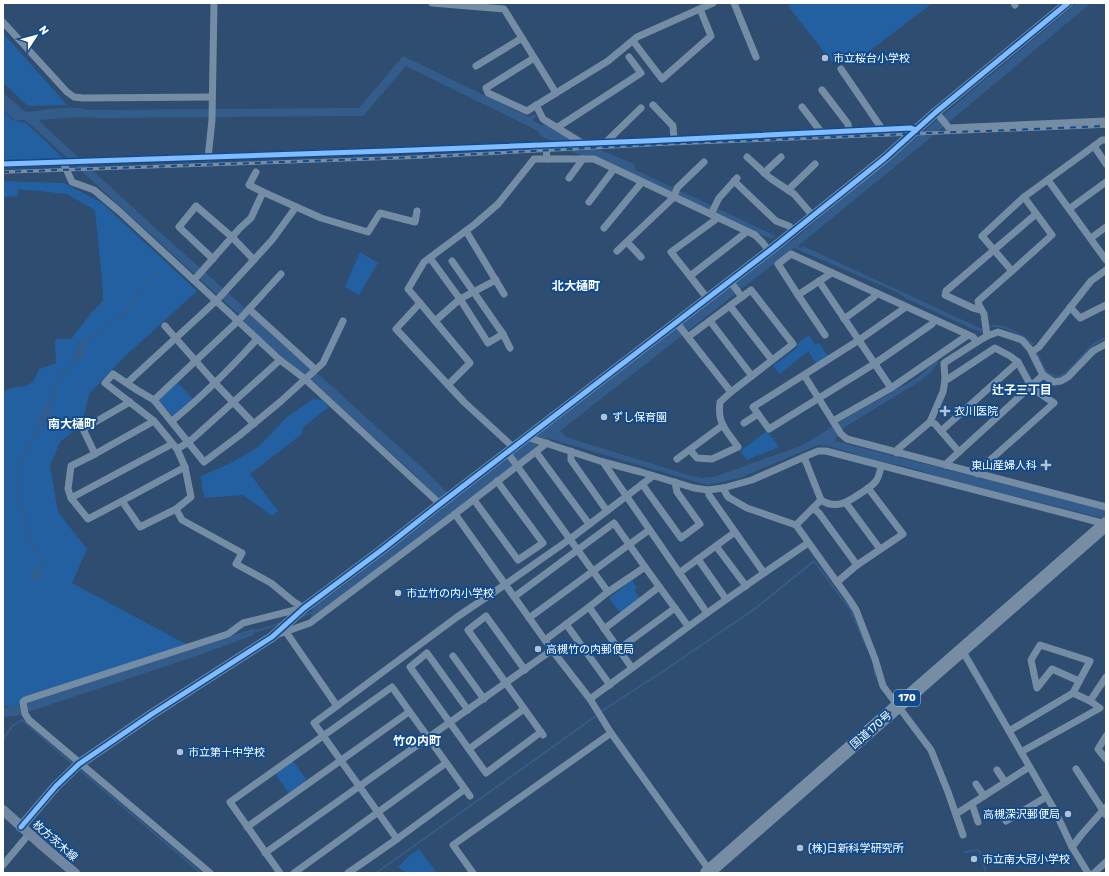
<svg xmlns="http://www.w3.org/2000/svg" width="1109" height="876" viewBox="0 0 1109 876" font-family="Rubik,'Noto Sans JP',sans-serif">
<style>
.green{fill:#2360a1}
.water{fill:#335c8a}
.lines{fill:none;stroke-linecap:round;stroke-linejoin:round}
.stream{stroke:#335c8a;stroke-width:2}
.river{stroke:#335c8a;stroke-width:13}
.street{stroke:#758ca5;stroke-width:7}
.secondary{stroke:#7187a1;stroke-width:10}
.highway{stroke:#778da4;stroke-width:14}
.rail-casing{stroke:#778da4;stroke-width:3.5}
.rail{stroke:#124b8c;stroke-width:2;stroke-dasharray:6;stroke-linecap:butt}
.cycleway-casing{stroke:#124b8c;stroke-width:8}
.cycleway{stroke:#80bcff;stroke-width:5}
.poi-dot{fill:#b6c1cd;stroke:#124b8c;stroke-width:1.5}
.labels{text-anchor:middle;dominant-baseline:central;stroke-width:4;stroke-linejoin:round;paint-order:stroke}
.shield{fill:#124b8c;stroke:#b8c9dc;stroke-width:1}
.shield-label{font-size:10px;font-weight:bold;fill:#fff}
.poi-label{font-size:11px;fill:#fff;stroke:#124b8c;text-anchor:start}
.street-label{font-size:11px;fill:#fff;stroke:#124b8c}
.neighbourhood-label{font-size:12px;font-weight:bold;fill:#fff;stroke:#124b8c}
</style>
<rect width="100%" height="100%" fill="#2e4d70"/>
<!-- green -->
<g class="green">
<path d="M792 3H928L930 5 851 65 842 53 832 62 788 6Z"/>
<path d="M3 33 67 105 28 106 3 83Z"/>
<path d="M3 111 13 120 26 123 63 158 3 160Z"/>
<path d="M3 181 64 183 102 203 197 291 121 360 89 394 82 424 60 442 50 466 58 512 87 549 72 583 197 650 32 702 12 706H3V392C21 381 30 395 39 369L56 363 55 339H71L92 312 103 301 102 280 95 210 67 194 18 189V196L3 197Z"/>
<path d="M360 252 378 263 359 295 345 287Z"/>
<path d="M809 335 815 345 819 343 828 356 816 363 808 351 780 374 773 366 798 347 796 345Z"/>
<path d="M177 382 193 399 175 416 172 415 160 403 159 398Z"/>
<path d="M313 399 322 400 329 407 303 427 302 434 250 474 278 511 272 516 243 495 205 498 202 488 201 476 231 463 258 447 287 417Z"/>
<path d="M767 431 779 447 747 460 740 451Z"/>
<path d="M632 580 637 588 634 590 641 599 621 614 609 598Z"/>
<path d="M293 761 308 782 290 795 275 773Z"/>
<path d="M419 849 437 873H407L398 867C404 860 411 854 419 849Z"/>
</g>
<!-- water -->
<g class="water">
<path d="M1077 3H1091L924 143 798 246 801 249 803 246 982 329V332L970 328 905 298 901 294 794 248 560 431 566 437 685 474 701 478 714 477 803 445 851 415 910 382 921 375 938 358V363L931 372 920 381 845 427 836 437 835 441 1106 510V519L950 480 915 469 871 459 829 446 818 445 740 478 707 485 547 438 480 491 321 612 311 618 313 607 339 589 444 508 431 491 413 473 339 406 253 331 237 313 30 124 24 120H15L3 110V93L26 112C47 110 68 105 89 110L359 108 403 56 529 117 535 114 536 116 532 120 546 128V129L564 138H552L406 66 363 116 101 118 78 117 40 120V122L152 225 244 307C267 332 292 353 318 374 336 389 353 406 370 421 399 447 429 472 454 500L782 247 792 241Z"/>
<path d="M614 160 776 236 771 239 613 165Z"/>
<path d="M87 339 88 341 86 343 83 356 78 361 74 356C75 348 80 342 87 339Z"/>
<path d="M50 400 52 401 50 414 40 430 38 429 41 413Z"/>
<path d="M41 562 43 563 41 573 36 580 32 581 30 578 29 575 40 566Z"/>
<path d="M255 628 254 635 202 654 16 716 3 717V708L33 701Z"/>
</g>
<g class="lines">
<!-- stream -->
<g class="stream">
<path d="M981 332C985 329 991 325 996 326 1009 327 1023 336 1033 344"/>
<path d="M88 340 122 315 132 303 143 285 155 275 157 269"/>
<path d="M1038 355C1044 369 1044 374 1059 377 1078 368 1085 344 1106 338"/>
<path d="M51 401 57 380 77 360"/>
<path d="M39 429 20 459 18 480 17 497 26 520 29 541 42 558V563"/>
<path d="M301 617 313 612"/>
<path d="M253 632 281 623"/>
<path d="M874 667 875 676"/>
<path d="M602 711 662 672 756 608 814 561 850 609 867 648"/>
<path d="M3 740 12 726 22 720 74 765"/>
<path d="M79 769 201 873"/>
<path d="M965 852 978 850 980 852 986 873"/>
<path d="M376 873 596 716"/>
</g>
<!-- river -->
<path class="river" d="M545 131 586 151 629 169"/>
<!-- street -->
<g class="street">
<path d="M432 3 504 9 556 93 608 61 637 37 713 3"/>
<path d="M734 3 756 57"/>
<path d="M1014 3 1015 5"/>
<path d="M3 22 67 92 74 97 83 98 211 97"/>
<path d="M633 41 662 79 711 36 700 9"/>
<path d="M534 58 486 88 488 93 527 111 556 93"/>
<path d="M476 66 522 38"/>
<path d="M841 69 882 129"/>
<path d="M822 90 848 124 849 131"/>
<path d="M536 105 543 119 582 143"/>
<path d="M653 105 673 126 674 140"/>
<path d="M802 107 822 133"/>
<path d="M936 112 949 128 1106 121"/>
<path d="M558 127 641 73 629 57"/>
<path d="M1106 140H1102L1094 146 1106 164"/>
<path d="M606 142 641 108"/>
<path d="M546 145 547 159H594L755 235 763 243 769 251"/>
<path d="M747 157 770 178 794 194 813 216"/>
<path d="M208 158 212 120 214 3"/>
<path d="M63 162 72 182 94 190 119 211 280 360 305 379 440 504"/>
<path d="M3 164 388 151 645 141 911 128 916 130"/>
<path d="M764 173 781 157"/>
<path d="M569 178 583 159"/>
<path d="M1048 180 1106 260"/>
<path d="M734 181 776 221 789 226 794 231"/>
<path d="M788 190 815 164"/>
<path d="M263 192 321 218 368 232 380 213 415 222 417 211"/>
<path d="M589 202 614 169"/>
<path d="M1069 209 1106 182"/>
<path d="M711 214 719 198 737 178"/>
<path d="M717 217 715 220 671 252 690 276 744 234 746 231"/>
<path d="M604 228 642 182"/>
<path d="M466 231 504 294"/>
<path d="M1091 238 1106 227"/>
<path d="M627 242 641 257"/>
<path d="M617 251 674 197 677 188 704 162"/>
<path d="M430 258 460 299 488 343 503 334 510 348"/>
<path d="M213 259 179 227 196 206 232 237 254 260"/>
<path d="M452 261 503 334"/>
<path d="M1012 271 1052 235 1024 197"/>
<path d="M831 272 830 274 798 295 778 264 791 254 973 337 977 342"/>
<path d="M690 276 707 298"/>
<path d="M194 280 240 228 251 218 263 192 249 185 256 172"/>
<path d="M730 281 742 297"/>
<path d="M819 281 891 388"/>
<path d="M798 295 825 335"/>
<path d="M420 303 470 363 448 385"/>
<path d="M730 306 772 360"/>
<path d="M906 307 859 340 753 407 769 429 874 364 932 324 935 320"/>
<path d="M1070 307 1080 318 1106 305"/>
<path d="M249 309 315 369"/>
<path d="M981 310 973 308 945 295 946 291 1036 214"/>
<path d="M844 319 874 297 876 293"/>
<path d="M435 321 460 299 496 280"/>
<path d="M710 321 752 376"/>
<path d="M676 322 731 392 793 344 751 290 688 337"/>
<path d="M165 326 215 383 254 424"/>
<path d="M987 336 984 314 979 305 978 301 1012 271 982 236 1024 197 1094 146"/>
<path d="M1032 352 1039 347 1091 281 1106 270"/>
<path d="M804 375 841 434 847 439 1106 507"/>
<path d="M945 380 948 379 995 348 1010 356 1018 362 1031 386 1035 390 1054 403 979 470 978 474"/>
<path d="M127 383 217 300 272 240 296 207"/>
<path d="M154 400 239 320 281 274"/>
<path d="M130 402 83 429 95 454 71 466 68 489 71 498 88 519 122 501 140 527 176 509 191 497 185 467 177 449 154 421 105 383 113 374 137 390 154 400 204 462 240 435 280 402 323 363 343 321"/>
<path d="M172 421C203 396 231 368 257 339"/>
<path d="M833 421 891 388 968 335"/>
<path d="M930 422 935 424 959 452"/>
<path d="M744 423 758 414"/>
<path d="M941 431 1018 362"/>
<path d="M527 437 603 462 641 472 694 488 708 490 723 488 752 480 804 457 818 451H826L1106 524"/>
<path d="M513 447 464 402 396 329 420 303 408 289 424 262 475 224 498 204 534 159H547"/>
<path d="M177 449 189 442 280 360"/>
<path d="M690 450 697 458 712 459 738 447C726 430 717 423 720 402L731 392"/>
<path d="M571 451V460L607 511"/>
<path d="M507 452 608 592 589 607 632 668"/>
<path d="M536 452 589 524"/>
<path d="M897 453 898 449 930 422 943 392 945 380 944 363 977 342 987 336 998 332 1022 340 1030 349 1043 375 1054 382 1061 381 1068 377 1093 351 1106 344"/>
<path d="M95 454 154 421"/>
<path d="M804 457 821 500C836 510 848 502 861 493 866 490 872 486 876 481 879 477 880 472 881 466"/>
<path d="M677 459 723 425"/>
<path d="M603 462 707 613"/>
<path d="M946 465 948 462 1043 375"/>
<path d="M642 484 681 538 700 524 677 492 675 482"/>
<path d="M723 488 728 497 747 508 796 525 821 500"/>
<path d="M708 490 709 495 764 573 808 543"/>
<path d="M71 498 172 444"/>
<path d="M474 500 518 560 543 543 497 481"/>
<path d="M122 501 185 467"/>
<path d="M846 503 880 549"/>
<path d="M813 508 819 513 857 565 837 582"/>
<path d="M176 509 182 520 242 553 236 564 271 583 294 602 304 608"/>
<path d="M455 514 552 650 590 699 611 733 710 871"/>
<path d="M796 525 849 599 856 610 875 659 883 686 931 750 948 792 963 835"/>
<path d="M716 546 746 586"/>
<path d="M698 559 726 599"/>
<path d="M857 565 903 534 868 488"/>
<path d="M645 567 688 626"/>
<path d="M679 573 735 532"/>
<path d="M514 597 614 523 645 567 608 592"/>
<path d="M529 618 649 530"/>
<path d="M566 624 610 685"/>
<path d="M604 629 659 587"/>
<path d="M286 632 337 706"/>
<path d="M276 635 310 623 455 514 547 443"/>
<path d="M545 640 589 607"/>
<path d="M619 649 675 608"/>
<path d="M962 650 1009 731 1055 811 1072 847 1088 873"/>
<path d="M453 656 484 699"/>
<path d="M525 670 486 616 468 630 543 735"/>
<path d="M1073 693 1090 661 1040 645 1031 660 1037 688 1052 669 1079 681"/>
<path d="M590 699 707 613 764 573"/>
<path d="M468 710 427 653 410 667 486 773 541 732"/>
<path d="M1009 731 1073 693 1090 701"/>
<path d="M1106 736 1098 749 1106 759"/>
<path d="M469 749 524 709"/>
<path d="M1021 752 1100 708 1090 701 1106 677"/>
<path d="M1076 769 1106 815"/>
<path d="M997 770 1005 782"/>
<path d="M976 784 984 796"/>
<path d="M972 804 978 822"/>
<path d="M956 814 1029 767"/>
<path d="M1006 821 1046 797"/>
<path d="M247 827 409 712"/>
<path d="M397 839 465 789"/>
<path d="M1072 847 1082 834 1106 807"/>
<path d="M265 853 552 650"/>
<path d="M3 865 29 834"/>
<path d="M210 873 29 720 25 714 23 702 25 700 228 634 243 623 303 608"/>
<path d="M280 873 230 802 392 687 470 796"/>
<path d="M294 873 446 763"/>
<path d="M348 873 397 839 314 723 457 617 506 584 570 539 653 476"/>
<path d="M473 873 453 845 611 733"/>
<path d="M1094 873 1106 862"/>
</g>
<!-- secondary -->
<g class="secondary">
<path d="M3 810 44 847 75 873"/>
<path d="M21 827 56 786 79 764 152 714 272 637 304 608 383 549 440 504 773 248 885 158 936 112 1068 3"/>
</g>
<!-- highway -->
<path class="highway" d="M707 873 1106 524"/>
<defs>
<path id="rail" d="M3 172 421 157 664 144 1106 126"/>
</defs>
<!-- rail casing -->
<use href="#rail" class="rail-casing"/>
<!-- rail -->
<use href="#rail" class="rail"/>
<defs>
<g id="cycleway">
<path d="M3 164 388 151 645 141 911 128 916 130"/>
<path d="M21 827 56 786 79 764 152 714 272 637 304 608 383 549 440 504 773 248 885 158 936 112 1068 3"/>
</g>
</defs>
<!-- cycleway casing -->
<use href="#cycleway" class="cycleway-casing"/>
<!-- cycleway -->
<use href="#cycleway" class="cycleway"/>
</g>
<!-- markers -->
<g class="poi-dot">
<circle cx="825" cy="58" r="4"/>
<path d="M943 405h4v4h4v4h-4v4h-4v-4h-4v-4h4z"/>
<circle cx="604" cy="417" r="4"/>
<path d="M1044 459h4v4h4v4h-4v4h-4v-4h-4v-4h4z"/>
<circle cx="398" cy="593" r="4"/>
<circle cx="538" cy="649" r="4"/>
<circle cx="180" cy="752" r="4"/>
<circle cx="1068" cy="814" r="4"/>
<circle cx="800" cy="848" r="4"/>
<circle cx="974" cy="859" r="4"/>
</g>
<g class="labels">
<!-- shield labels -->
<rect class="shield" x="894" y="690" width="26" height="16" rx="3"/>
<g class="shield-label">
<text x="907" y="698">170</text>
</g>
<!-- poi labels -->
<g class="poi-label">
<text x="833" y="58">市立桜台小学校</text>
<text x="954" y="411">衣川医院</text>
<text x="612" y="417">ずし保育園</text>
<text x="1037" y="465" text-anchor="end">東山産婦人科</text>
<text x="406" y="593">市立竹の内小学校</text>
<text x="546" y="649">高槻竹の内郵便局</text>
<text x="188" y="752">市立第十中学校</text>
<text x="1060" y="814" text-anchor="end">高槻深沢郵便局</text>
<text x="808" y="848">(株)日新科学研究所</text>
<text x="982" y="859">市立南大冠小学校</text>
</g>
<!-- street labels -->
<g class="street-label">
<text transform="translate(871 730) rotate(-41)">国道170号</text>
<text transform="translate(55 841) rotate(41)">枚方茨木線</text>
</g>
<!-- neighbourhood labels -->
<g class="neighbourhood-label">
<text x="576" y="286">北大樋町</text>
<text x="1022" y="390">辻子三丁目</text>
<text x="72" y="424">南大樋町</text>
<text x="417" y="741">竹の内町</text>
</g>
</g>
<!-- border -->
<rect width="1109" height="876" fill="none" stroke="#ffffff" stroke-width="8"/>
<!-- north arrow -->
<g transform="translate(36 36) rotate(54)" stroke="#124b8c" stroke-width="3" paint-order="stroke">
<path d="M0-3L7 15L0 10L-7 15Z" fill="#ffffff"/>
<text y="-6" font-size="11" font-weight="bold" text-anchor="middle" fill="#ffffff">N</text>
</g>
</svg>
